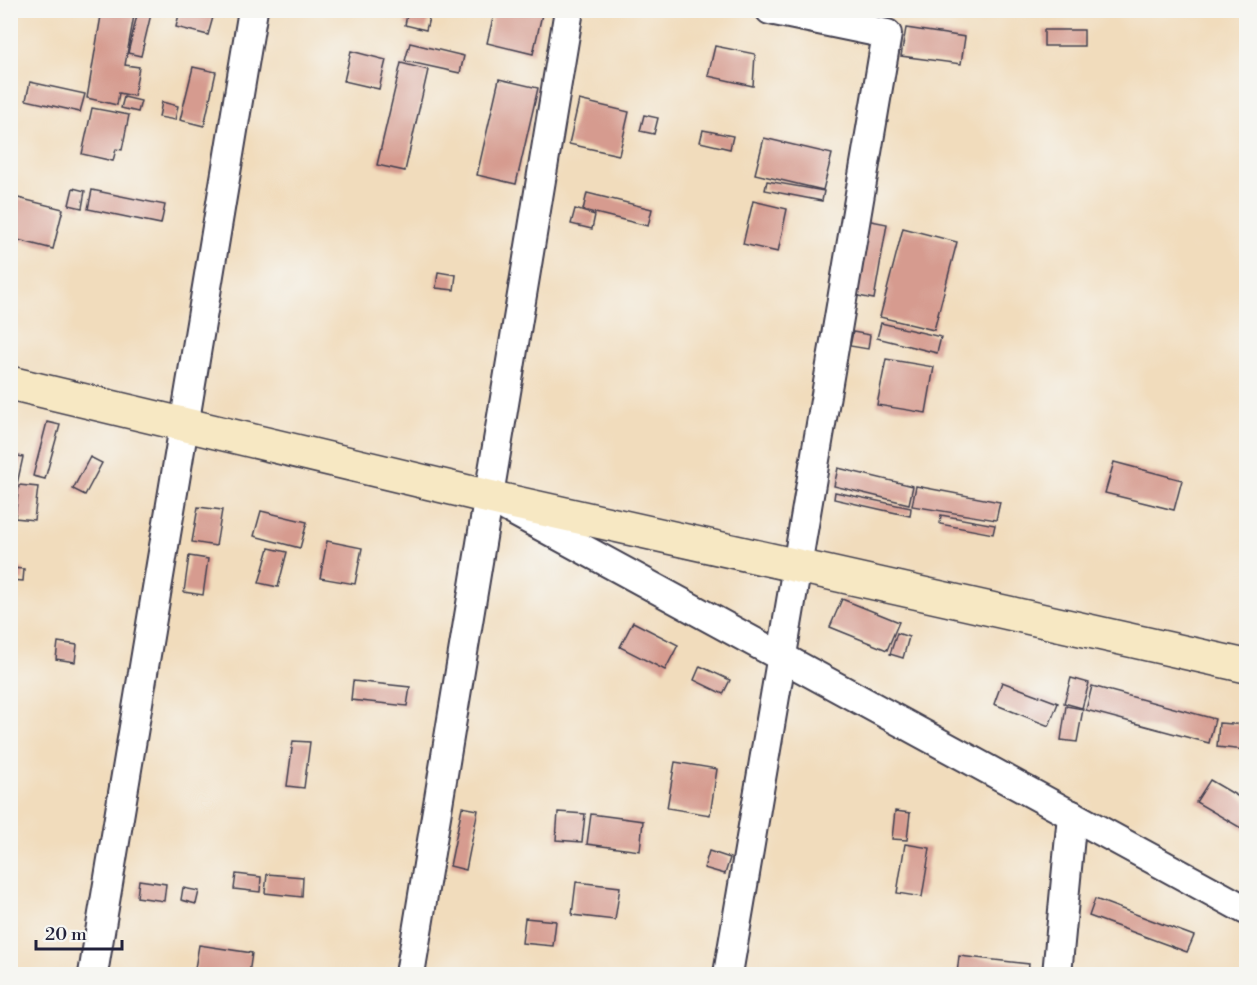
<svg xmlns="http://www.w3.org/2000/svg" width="1257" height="985" viewBox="0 0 1257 985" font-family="'Libre Bodoni',serif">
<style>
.building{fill:#d69b8f}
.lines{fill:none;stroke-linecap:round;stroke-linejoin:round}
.street-casing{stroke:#413e4e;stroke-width:32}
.secondary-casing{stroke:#413e4e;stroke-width:36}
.street{stroke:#fff;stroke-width:28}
.secondary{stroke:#f7e8c3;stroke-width:33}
</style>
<rect width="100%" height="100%" fill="#f6f6f2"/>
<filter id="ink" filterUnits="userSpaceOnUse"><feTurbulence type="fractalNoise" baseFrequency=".0167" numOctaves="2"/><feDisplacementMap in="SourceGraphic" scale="12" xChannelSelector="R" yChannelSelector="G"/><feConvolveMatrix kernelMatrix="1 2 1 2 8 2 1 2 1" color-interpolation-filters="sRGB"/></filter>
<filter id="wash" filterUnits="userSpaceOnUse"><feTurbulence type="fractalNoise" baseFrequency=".008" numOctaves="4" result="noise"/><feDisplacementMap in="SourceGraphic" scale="24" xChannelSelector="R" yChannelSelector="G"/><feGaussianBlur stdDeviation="1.35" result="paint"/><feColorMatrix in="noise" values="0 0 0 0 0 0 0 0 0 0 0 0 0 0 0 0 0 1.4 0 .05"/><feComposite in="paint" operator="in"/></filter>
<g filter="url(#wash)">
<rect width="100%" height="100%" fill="#f1dcbc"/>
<g id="blocks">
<!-- building -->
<g class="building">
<path d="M102 10H135L125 65 139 67 134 96 119 93 117 105 87 98Z"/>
<path d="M180 10 213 17 208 35 176 27Z"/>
<path d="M408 10H431L426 30 405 25Z"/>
<path d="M495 10H543L533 54 487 43Z"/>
<path d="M138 11 151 14 141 56 128 53Z"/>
<path d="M906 28 965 37 961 64 901 56Z"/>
<rect x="1044" y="30" width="40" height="16"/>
<path d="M410 43 464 56 460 73 405 61Z"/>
<path d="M715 46 755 54 753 86 708 76Z"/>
<path d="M351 51 386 60 379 89 344 81Z"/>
<path d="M401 63 428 70 405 171 377 165Z"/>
<path d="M193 67 216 72 204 126 180 120Z"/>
<path d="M499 79 538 88 516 184 477 175Z"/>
<path d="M30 82 85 94 80 112 26 100Z"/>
<path d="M124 97 141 101 138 112 121 108Z"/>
<path d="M579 100 629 112 619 155 569 144Z"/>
<path d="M162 102 178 106 175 120 159 117Z"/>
<path d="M92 108 129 115 122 150 116 149 113 161 82 154Z"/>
<path d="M644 115 658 118 654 134 640 131Z"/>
<path d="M703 130 733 136 730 149 700 142Z"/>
<path d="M764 138 832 154 823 190 755 174Z"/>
<path d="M767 181 824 191 822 201 765 190Z"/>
<path d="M73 188 85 191 82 208 69 205Z"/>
<path d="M92 190 165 205 161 224 88 209Z"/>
<path d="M587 193 652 209 648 226 583 210Z"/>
<path d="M10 196 63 209 53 249 10 238Z"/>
<path d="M753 201 787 209 778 252 743 244Z"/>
<path d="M575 209 595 215 592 229 571 224Z"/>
<path d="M866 220 887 224 874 299 853 295Z"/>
<path d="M903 228 957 242 934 330 880 317Z"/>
<path d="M438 272 456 275 454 290 436 288Z"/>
<path d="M881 323 941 337 937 353 877 338Z"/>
<path d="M853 332 870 335 868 349 850 346Z"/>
<path d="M886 359 934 367 926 413 877 405Z"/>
<path d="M47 422 60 425 45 479 33 476Z"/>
<path d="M10 454 23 457 17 484 10 482Z"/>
<path d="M90 457 102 463 85 495 73 489Z"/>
<path d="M1114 462 1182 480 1174 510 1105 493Z"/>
<path d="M838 468 913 486 909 504 834 486Z"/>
<path d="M19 485 38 487 34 520 15 518Z"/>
<path d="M916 486 1000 502 996 520 912 506Z"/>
<path d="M835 492 911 508 910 516 834 499Z"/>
<path d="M198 507 222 510 216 546 192 542Z"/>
<path d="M261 511 307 522 300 548 254 536Z"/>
<path d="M941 515 995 525 993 534 940 524Z"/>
<path d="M327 541 362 548 355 584 320 578Z"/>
<path d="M269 548 287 552 278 587 259 583Z"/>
<path d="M189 556 208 559 203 595 184 592Z"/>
<path d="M10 568 24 569 23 581 10 580Z"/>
<path d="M842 599 899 622 887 650 830 627Z"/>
<path d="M633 622 678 645 665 670 620 647Z"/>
<path d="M897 633 909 637 903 658 890 654Z"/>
<path d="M58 642 77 645 75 662 56 659Z"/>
<path d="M700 666 730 680 723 694 694 680Z"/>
<path d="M1071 678 1089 683 1082 708 1064 703Z"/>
<path d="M353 681 410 687 407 706 351 700Z"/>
<path d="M1002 682 1058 703 1049 726 994 704Z"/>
<path d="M1092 686 1215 719 1209 743 1086 710Z"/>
<path d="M1066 706 1083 709 1077 742 1061 740Z"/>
<path d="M1219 723 1246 725 1245 750 1217 747Z"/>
<path d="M293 741 310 742 304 788 287 786Z"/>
<path d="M675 762 717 769 710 815 667 808Z"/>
<path d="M1210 780 1246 801V831L1196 802Z"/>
<path d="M462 807 478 810 466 870 450 866Z"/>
<path d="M895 811 910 813 907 840 892 839Z"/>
<path d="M558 812 585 814 582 842 556 840Z"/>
<path d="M591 814 643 821 640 851 587 844Z"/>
<path d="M905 844 930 848 922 897 897 893Z"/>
<path d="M709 851 730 858 725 874 704 868Z"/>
<path d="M236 874 261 877 260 892 234 889Z"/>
<path d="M267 874 303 877 302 897 265 893Z"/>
<path d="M139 880 166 884 164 901 137 897Z"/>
<path d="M576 882 620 887 615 920 572 915Z"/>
<path d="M183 888 199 891 196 904 181 900Z"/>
<path d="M1095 899 1194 936 1187 952 1089 916Z"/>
<path d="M525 918 556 921 553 946 522 943Z"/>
<path d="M199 945 252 953 249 974H194Z"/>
<path d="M959 956 1029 964 1028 974H957Z"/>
</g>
</g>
</g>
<g filter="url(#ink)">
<use href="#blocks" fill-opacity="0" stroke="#413e4e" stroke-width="1.5"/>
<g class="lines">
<defs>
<g id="street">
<path d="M508 508 1246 910"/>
<path d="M93 974 253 10"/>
<path d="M410 974 569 10"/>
<path d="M728 974 887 34 770 10"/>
<path d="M1057 974 1072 815"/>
</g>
<path id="secondary" d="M10 383 489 497 1246 666"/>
</defs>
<!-- street casing -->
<use href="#street" class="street-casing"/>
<!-- secondary casing -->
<use href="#secondary" class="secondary-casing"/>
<!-- street -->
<use href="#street" class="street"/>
<!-- secondary -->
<use href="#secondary" class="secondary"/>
</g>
</g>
<!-- margin -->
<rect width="1257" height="985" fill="none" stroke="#f6f6f2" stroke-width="36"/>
<!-- scale -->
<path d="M36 940v9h86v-9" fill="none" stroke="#22223b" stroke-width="3"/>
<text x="45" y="940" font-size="18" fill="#22223b" stroke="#f6f6f2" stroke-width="4.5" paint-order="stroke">20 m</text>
</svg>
